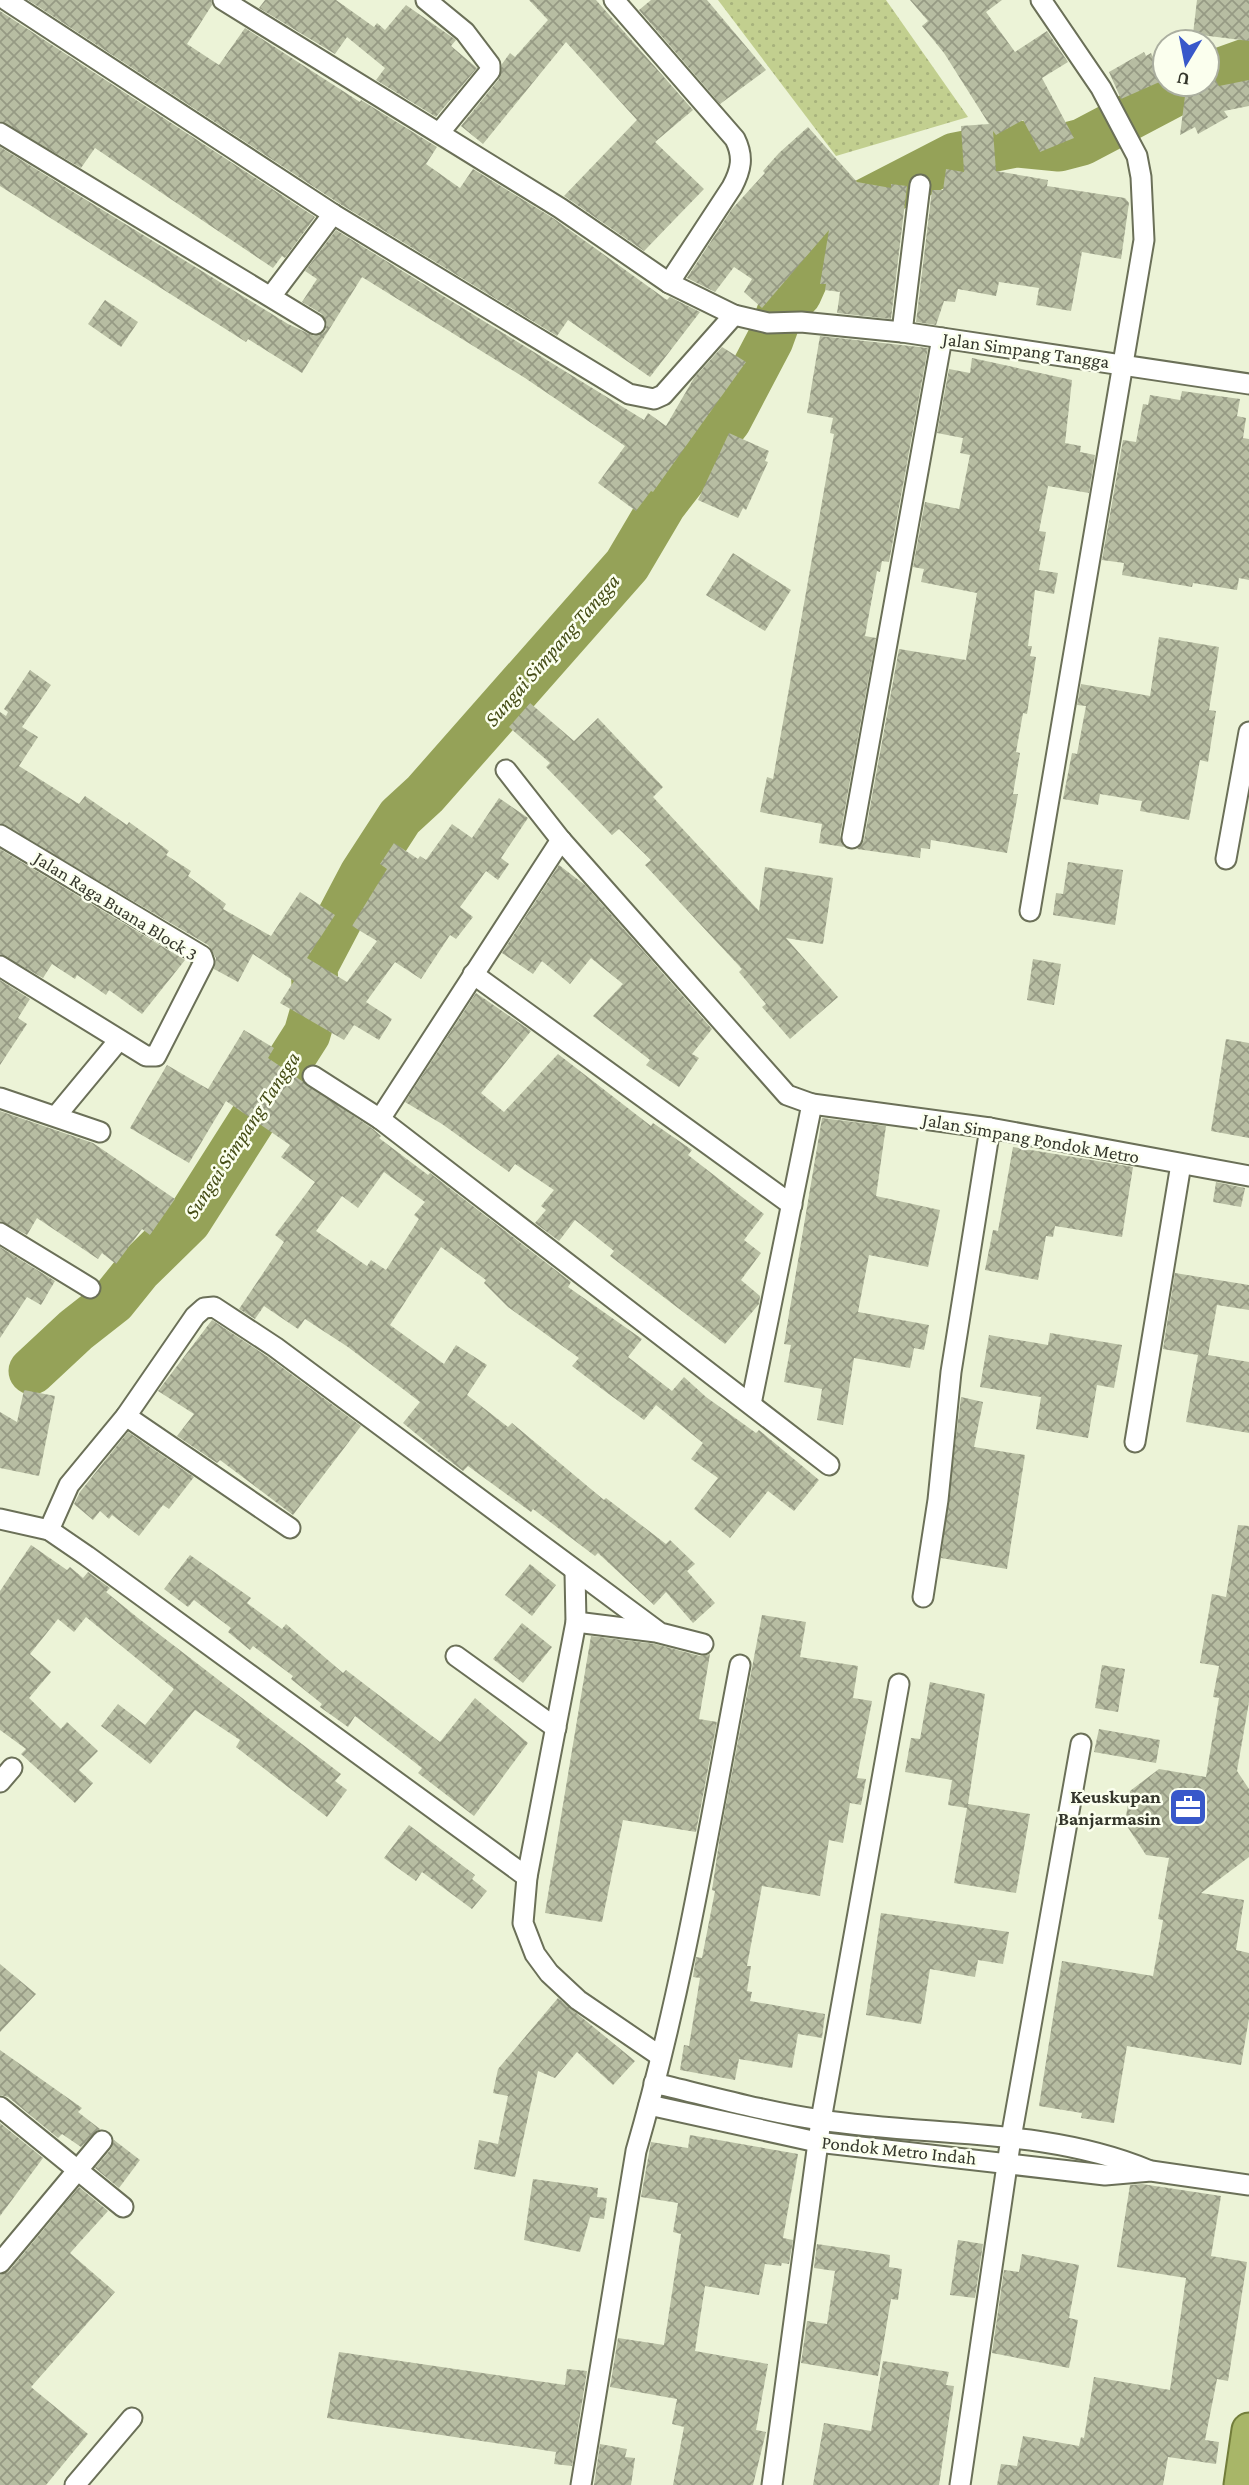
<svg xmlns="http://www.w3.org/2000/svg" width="1249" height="2485" viewBox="0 0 1249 2485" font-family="'Crimson Pro',serif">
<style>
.grass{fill:url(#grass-dots)}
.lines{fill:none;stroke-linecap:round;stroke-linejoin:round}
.river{stroke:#95a258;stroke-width:47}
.building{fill:url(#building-cross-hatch);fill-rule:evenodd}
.minor-casing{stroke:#6b7058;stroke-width:23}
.trunk-casing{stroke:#727d3a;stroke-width:37}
.minor{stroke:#fff;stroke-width:19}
.trunk{stroke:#a8b668;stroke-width:33}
.labels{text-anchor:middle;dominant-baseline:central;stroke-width:5;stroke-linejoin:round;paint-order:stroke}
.street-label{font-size:19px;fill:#34362b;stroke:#fbffee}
.poi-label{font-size:19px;font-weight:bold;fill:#34362b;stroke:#fbffee;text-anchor:end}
.water-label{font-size:21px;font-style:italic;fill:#454d16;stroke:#fbffee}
</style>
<defs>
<pattern id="grass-dots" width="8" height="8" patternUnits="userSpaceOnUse" patternTransform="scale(1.75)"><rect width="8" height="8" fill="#c2cf8f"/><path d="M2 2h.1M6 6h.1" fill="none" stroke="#a7b27c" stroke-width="1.8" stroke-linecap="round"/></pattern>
<pattern id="building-cross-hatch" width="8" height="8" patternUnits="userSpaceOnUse" patternTransform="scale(1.75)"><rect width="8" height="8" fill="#b7bda2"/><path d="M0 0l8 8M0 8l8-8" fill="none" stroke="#969a84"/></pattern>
</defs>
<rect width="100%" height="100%" fill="#ecf3d7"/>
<!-- grass -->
<path class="grass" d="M718 0H886L968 117 836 156Z"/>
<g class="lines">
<!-- river -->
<g class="river">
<path d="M1207 76 1249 61"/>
<path d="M32 1371 76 1330 113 1301 138 1270 188 1221 307 1034 316 1003 314 967 363 874 400 817 425 794 627 565 663 504 728 420 770 340 782 307 798 294 815 256 860 205 955 156 1016 144 1059 148 1082 142 1192 84"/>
</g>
</g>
<!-- building -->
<g class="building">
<path d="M28 0H211L212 5 187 44 219 65 245 28 360 102 361 100 437 147 426 164 460 188 473 169 553 218 667 300 670 297 700 312 650 377 568 320 557 336 340 204Z"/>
<path d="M265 0H336L374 27 377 23 385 30 406 5 456 40 451 46 477 68 436 117 376 80 385 68 347 37 335 54 259 8Z"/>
<path d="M529 0H596L693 110 655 142 704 189 644 251 564 196 637 120 566 42 483 144 461 126 499 79 502 64 510 53 515 57 548 20Z"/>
<path d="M651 0H707L766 70 720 104 639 10Z"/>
<path d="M910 0H1002L986 12 1015 52 1047 31 1068 62 1042 78 1074 138 1040 152 1023 120 996 135 993 131 996 171 1048 180 1047 186 1125 198 1129 203 1121 259 1082 252 1071 311 1036 305 1039 288 999 282 996 296 958 289 955 302 944 301 936 325 916 322 932 190H943L946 169 964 172 961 126 989 124 944 53 922 26 928 21Z"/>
<path d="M1197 0H1249V41L1193 34Z"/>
<path d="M0 11 315 217 285 258 282 256 273 268 95 148 81 168 0 121Z"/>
<path d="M1144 52 1146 56 1151 53 1164 80 1121 99 1109 72Z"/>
<path d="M1215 79 1219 86 1249 80V106L1224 111 1228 117 1198 134 1195 127 1180 135 1185 96Z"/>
<path d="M808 127 857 182 891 188V184L907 186 891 319 837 313 840 292 825 290 826 284H820L829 230 762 308 744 292 752 279 734 267 715 292 687 278 732 209 765 173 763 171 779 153Z"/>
<path d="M0 147 288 324 314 336 325 331 327 324 322 314 302 302 317 279 305 271 336 230 644 420 648 413 666 426 694 378 722 347 746 362 653 492 651 491 636 511 598 483 625 446 525 378 362 277 302 373 248 339 246 342 0 186Z"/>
<path d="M105 300 138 322 121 347 88 324Z"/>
<path d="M820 336 928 348 889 562 882 561 880 572 877 571 865 636 876 638 840 836 844 847 819 843 822 824 760 812 767 777 773 779 834 434 830 433 833 418 807 413Z"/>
<path d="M972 358 1072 380 1065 443 1081 446 1080 452 1095 455 1089 493 1048 486 1039 531 1046 532 1039 570 1058 573 1054 594 1035 590 1028 646H1032L1030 656 1036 657 1027 714 1023 713 1016 752 1020 753 1013 794H1018L1007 853 931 840 930 849 921 848 920 858 857 849 864 840 899 649 966 660 977 593 921 582 924 569 913 567 925 502 959 509 970 455 960 453 963 438 937 433 949 369 970 373Z"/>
<path d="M1182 391 1240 399 1237 416 1246 418 1243 438 1249 439V580L1239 578 1237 590 1193 583 1192 587 1122 575 1124 563 1102 560 1123 440 1136 442 1143 404 1148 405 1150 395 1180 400Z"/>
<path d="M729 433 769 451 765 461 768 462 746 510 743 508 738 518 698 500Z"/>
<path d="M733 553 791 590 765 631 706 595Z"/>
<path d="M1159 637 1219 647 1209 710 1216 711 1208 762 1200 760 1189 820 1140 811 1142 801 1100 794 1098 805 1063 799 1072 753 1077 754 1086 706 1077 705 1081 684 1150 696Z"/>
<path d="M30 670 51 685 22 727 38 737 19 766 79 804 85 796 127 825 129 822 169 851 166 855 191 871 188 876 226 904 223 909 271 936 300 892 335 915 307 958 347 982 377 941 352 926 387 869 380 864 394 843 418 859 420 856 426 860 452 824 472 838 499 798 528 818 501 858 509 864 498 880 486 871 460 907 473 917 456 939 450 935 421 979 395 962 366 1002 392 1019 379 1040 354 1025 344 1040 280 1003 294 981 253 954 238 982 214 969 216 958 208 945 0 823V712L6 716 8 712 4 709Z"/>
<path d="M530 703 574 741 598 718 663 787 653 797 759 911 765 867 833 878 823 944 786 938 838 997 790 1039 762 1007 766 1004 739 972 742 969 645 865 651 860 619 829 612 835 546 767 550 763 509 727Z"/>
<path d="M0 849 185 960 142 1014 109 990 106 995 77 975 75 979 52 964 43 978 0 954Z"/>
<path d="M1068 862 1123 870 1115 925 1053 915 1056 893 1063 894Z"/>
<path d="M559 865 585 885 712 1029 692 1054 699 1058 679 1087 646 1065 650 1060 593 1016 623 984 591 958 570 984 542 961 533 974 502 953Z"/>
<path d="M1033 959 1061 964 1054 1005 1027 1000Z"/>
<path d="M0 980 30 999 18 1018 27 1024 0 1065Z"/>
<path d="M476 993 531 1031 481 1093 504 1112 558 1054 651 1126 653 1123 692 1150 688 1155 764 1214 744 1240 761 1253 741 1280 760 1296 759 1304 725 1344 610 1256 614 1251 575 1220 559 1241 535 1223 546 1210 541 1206 554 1190 515 1164 509 1172 442 1124 405 1102Z"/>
<path d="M244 1030 274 1048 268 1058 373 1129 381 1136 379 1138 428 1175 430 1173 571 1282 568 1287 642 1339 628 1357 672 1391 684 1377 706 1397 756 1433 759 1430 819 1480 794 1511 768 1491 730 1538 694 1509 718 1478 691 1459 703 1443 656 1405 644 1420 602 1389 572 1366 579 1358 508 1307 484 1283 486 1280 441 1247 390 1325 444 1364 456 1345 487 1365 467 1395 508 1427 512 1423 604 1500 606 1498 666 1544 670 1540 695 1564 687 1571 715 1603 693 1623 666 1592 654 1605 598 1553 595 1556 533 1509 531 1512 468 1466 463 1471 437 1451 403 1423 420 1402 348 1347 305 1319 298 1329 264 1306 255 1319 239 1309 284 1242 275 1235 315 1182 281 1157 290 1145 226 1101 189 1163 130 1128 167 1065 208 1089ZM384 1172 425 1202 414 1215 419 1219 386 1270 371 1260 367 1266 316 1231 342 1196 358 1208Z"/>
<path d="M1226 1039 1249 1043V1138L1211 1131Z"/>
<path d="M0 1111 93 1143 175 1199 150 1235 142 1229 116 1264 102 1253 98 1259 37 1218 27 1235 0 1221Z"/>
<path d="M822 1118 886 1126 876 1196 940 1210 928 1267 869 1255 858 1312 929 1325 924 1350 914 1348 910 1368 854 1358 843 1425 817 1420 822 1389 784 1382 791 1345 784 1344Z"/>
<path d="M1013 1147 1133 1167 1122 1237 1055 1226 1053 1237 1046 1236 1038 1280 985 1270 993 1230 998 1231Z"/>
<path d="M1216 1182 1245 1188 1241 1207 1213 1202Z"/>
<path d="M0 1247 55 1281 41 1305 27 1297 0 1338Z"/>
<path d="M1175 1273 1249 1285V1310L1217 1305 1208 1355 1249 1362V1433L1186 1422 1198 1355 1163 1349Z"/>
<path d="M212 1320 268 1357 361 1426 293 1515 220 1460 217 1463 177 1436 194 1414 158 1391Z"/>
<path d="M1050 1333 1122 1345 1114 1388 1097 1385 1088 1438 1036 1429 1041 1397 980 1387 989 1335 1048 1345Z"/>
<path d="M24 1390 55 1396 39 1476 0 1468V1412L17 1422Z"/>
<path d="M961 1397 983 1402 974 1447 1025 1455 1007 1569 941 1558Z"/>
<path d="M128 1432 194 1477 169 1509 163 1505 139 1536 112 1515 109 1519 100 1511 93 1520 74 1504 80 1492Z"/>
<path d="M1238 1525 1249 1526V1702L1237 1771 1249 1789V1857L1201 1893 1244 1900 1236 1950 1249 1953V2018L1241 2065 1127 2046 1114 2123 1081 2118 1082 2113 1039 2106 1062 1961 1153 1976 1163 1920 1158 1919 1169 1858 1146 1855 1125 1823 1130 1791 1159 1769 1206 1777 1219 1698 1213 1697 1219 1666 1200 1663 1212 1594 1226 1597Z"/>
<path d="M31 1545 67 1570 70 1567 83 1578 88 1572 110 1588 106 1592 138 1618 341 1774 335 1781 347 1790 327 1817 236 1747 240 1740 195 1710 150 1764 101 1726 118 1704 145 1725 174 1689 86 1617 74 1632 58 1619 30 1654 51 1672 29 1698 61 1729 67 1722 98 1751 79 1770 93 1783 75 1803 21 1754 26 1749 0 1730V1591Z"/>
<path d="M190 1555 251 1598 247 1603 282 1629 286 1624 343 1673 346 1670 440 1742 475 1698 528 1743 474 1816 418 1773 422 1768 355 1716 348 1727 320 1707 322 1704 291 1679 293 1676 253 1646 250 1650 228 1632 231 1628 194 1600 188 1607 164 1589Z"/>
<path d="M530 1564 556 1585 532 1616 505 1595Z"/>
<path d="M762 1615 806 1622 800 1657 858 1666 853 1698 872 1701 857 1778 866 1779 861 1805 850 1803 843 1843 829 1840 820 1896 762 1886 747 1966H751L747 1991 752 1992 750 2001 825 2014 822 2038 798 2034 792 2068 739 2059 735 2080 680 2070 684 2045 689 2046 700 1978 693 1977 696 1957 702 1958 715 1891 712 1890 720 1836Z"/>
<path d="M522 1623 552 1647 523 1683 493 1659Z"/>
<path d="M591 1636 655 1644 700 1656 710 1654 699 1719 717 1722 696 1832 623 1820 602 1922 545 1913Z"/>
<path d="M1102 1665 1125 1669 1118 1712 1095 1708Z"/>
<path d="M930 1682 985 1694 968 1804 1030 1814 1016 1893 954 1883 967 1808 948 1805 952 1780 905 1772 911 1738 920 1739Z"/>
<path d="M1099 1729 1160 1740 1156 1763 1094 1752Z"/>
<path d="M409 1825 475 1875 472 1879 487 1891 472 1909 422 1872 416 1881 384 1858Z"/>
<path d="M881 1913 1009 1932 1003 1964 978 1960 975 1977 930 1969 921 2024 866 2015Z"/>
<path d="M0 1964 36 1994 0 2032Z"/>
<path d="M558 1998 635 2061 613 2085 577 2052 555 2078 538 2071 515 2177 474 2169 479 2140 498 2144 508 2096 493 2093 498 2069Z"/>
<path d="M0 2050 82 2108 78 2112 100 2129 81 2147 62 2134 58 2138 8 2097 0 2095Z"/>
<path d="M0 2123 43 2158 0 2216Z"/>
<path d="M690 2135 798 2154 783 2238 793 2240 789 2264 782 2263 781 2266 765 2264 759 2295 705 2286 695 2351 768 2364 756 2430 766 2432 753 2485H673L684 2427 672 2424 677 2399 610 2387 618 2338 664 2345 681 2234 673 2232 678 2203 641 2197 651 2142 688 2148Z"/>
<path d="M114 2140 140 2160 119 2188 95 2168 111 2149Z"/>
<path d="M533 2179 598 2188 597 2197 607 2198 604 2219 590 2217 580 2252 524 2240Z"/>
<path d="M1142 2184 1221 2196 1211 2256 1247 2262 1228 2381 1217 2379 1205 2440 1219 2442 1216 2464 1168 2457 1163 2485H997L1001 2464 1017 2466 1023 2436 1079 2446 1081 2437 1084 2438 1094 2377 1170 2390 1186 2278 1117 2267 1130 2185Z"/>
<path d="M79 2187 108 2211 70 2253 115 2292 31 2387 88 2434 46 2485H0V2275L9 2271Z"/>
<path d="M958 2240 983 2244 975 2298 950 2295Z"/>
<path d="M817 2244 890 2255 889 2267 902 2269 898 2300 891 2299 878 2376 801 2363 807 2321 827 2324 835 2271 814 2268Z"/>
<path d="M1022 2254 1079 2265 1069 2318 1078 2320 1069 2368 992 2353 1004 2270 1019 2272Z"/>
<path d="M339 2352 565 2385 567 2369 587 2371 572 2466 554 2464 556 2452 327 2418Z"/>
<path d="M883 2361 949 2372 946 2385 954 2386 939 2485H813L824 2423 871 2431Z"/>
<path d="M600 2444 627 2449 625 2457 635 2458 631 2485H594Z"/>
</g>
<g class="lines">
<defs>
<g id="minor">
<path d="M6 0 333 214 629 394 654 399 663 395 734 315"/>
<path d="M223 0 560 208 669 283 734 315 768 323 801 322 902 332 1249 384"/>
<path d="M426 0 465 32 490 65V71L440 132"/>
<path d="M614 0 735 139C744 157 741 170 732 187L669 283"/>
<path d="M0 133 315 324"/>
<path d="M272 295 333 214"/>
<path d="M902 332 920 185"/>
<path d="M506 770 561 840 787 1095 812 1104 751 1404"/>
<path d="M0 835 202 956 204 962 156 1056H146L0 966"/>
<path d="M852 838 942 338"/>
<path d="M1226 859 1249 732"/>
<path d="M1030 911 1144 240 1141 177 1137 156 1101 88 1041 0"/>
<path d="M473 974 792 1205"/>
<path d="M313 1076 380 1119 829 1465"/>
<path d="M0 1098 100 1132"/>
<path d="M812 1104 990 1128 1249 1176"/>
<path d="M56 1116 119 1040"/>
<path d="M380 1119 561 840"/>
<path d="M0 1233 90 1288"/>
<path d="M126 1416 290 1528"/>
<path d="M1135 1442 1181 1164"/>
<path d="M0 1519 49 1530 87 1556 527 1877"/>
<path d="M49 1530 69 1485 126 1416 195 1316 204 1308 214 1307 275 1347 660 1633 703 1644"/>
<path d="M575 1572 576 1622 527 1877 523 1923 535 1954 549 1973 578 2000 660 2056"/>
<path d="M923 1597 938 1500 951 1372 990 1128"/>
<path d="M576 1622 656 1632"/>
<path d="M456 1656 556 1728"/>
<path d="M0 1782 12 1768"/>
<path d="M654 2083C709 2096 765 2112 821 2120 929 2137 1045 2127 1148 2170"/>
<path d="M649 2105 817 2142 1105 2175 1151 2171 1249 2185"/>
<path d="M0 2107 123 2207"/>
<path d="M0 2263 102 2141"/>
<path d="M75 2485 132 2418"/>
<path d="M581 2485 636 2151C682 1993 709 1828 740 1665"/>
<path d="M772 2485 821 2120 899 1684"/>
<path d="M960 2485 1011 2138 1081 1744"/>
</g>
<path id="trunk" d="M1241 2485 1249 2430"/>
</defs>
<!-- minor casing -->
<use href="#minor" class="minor-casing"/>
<!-- trunk casing -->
<use href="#trunk" class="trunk-casing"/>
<!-- minor -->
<use href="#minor" class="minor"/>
<!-- trunk -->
<use href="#trunk" class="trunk"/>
</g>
<!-- icons -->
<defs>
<symbol id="office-square" viewBox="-11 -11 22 22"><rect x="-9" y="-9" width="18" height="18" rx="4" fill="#3858ca" stroke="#fbffee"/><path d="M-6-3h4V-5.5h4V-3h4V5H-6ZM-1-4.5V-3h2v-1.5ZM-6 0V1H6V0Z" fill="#fff"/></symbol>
</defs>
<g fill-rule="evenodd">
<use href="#office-square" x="1166" y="1785" width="44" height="44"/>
</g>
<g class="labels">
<!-- street labels -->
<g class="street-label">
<text transform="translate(1026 350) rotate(8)">Jalan Simpang Tangga</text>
<text transform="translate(116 906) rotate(32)">Jalan Raga Buana Block 3</text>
<text transform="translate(1031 1138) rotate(10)">Jalan Simpang Pondok Metro</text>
<text transform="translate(899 2150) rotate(6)">Pondok Metro Indah</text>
</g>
<!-- poi labels -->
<g class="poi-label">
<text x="1161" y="1796">Keuskupan<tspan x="1161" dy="22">Banjarmasin</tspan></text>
</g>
<!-- water labels -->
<g class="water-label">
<text transform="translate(552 650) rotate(-49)">Sungai Simpang Tangga</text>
<text transform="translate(242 1135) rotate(-57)">Sungai Simpang Tangga</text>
</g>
</g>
<!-- north arrow -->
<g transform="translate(1186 63) rotate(190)"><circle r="33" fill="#fbffee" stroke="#abafa0" stroke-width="2"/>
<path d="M0-5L12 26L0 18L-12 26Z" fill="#3858ca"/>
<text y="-10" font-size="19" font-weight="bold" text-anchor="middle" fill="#34362b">U</text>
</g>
</svg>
